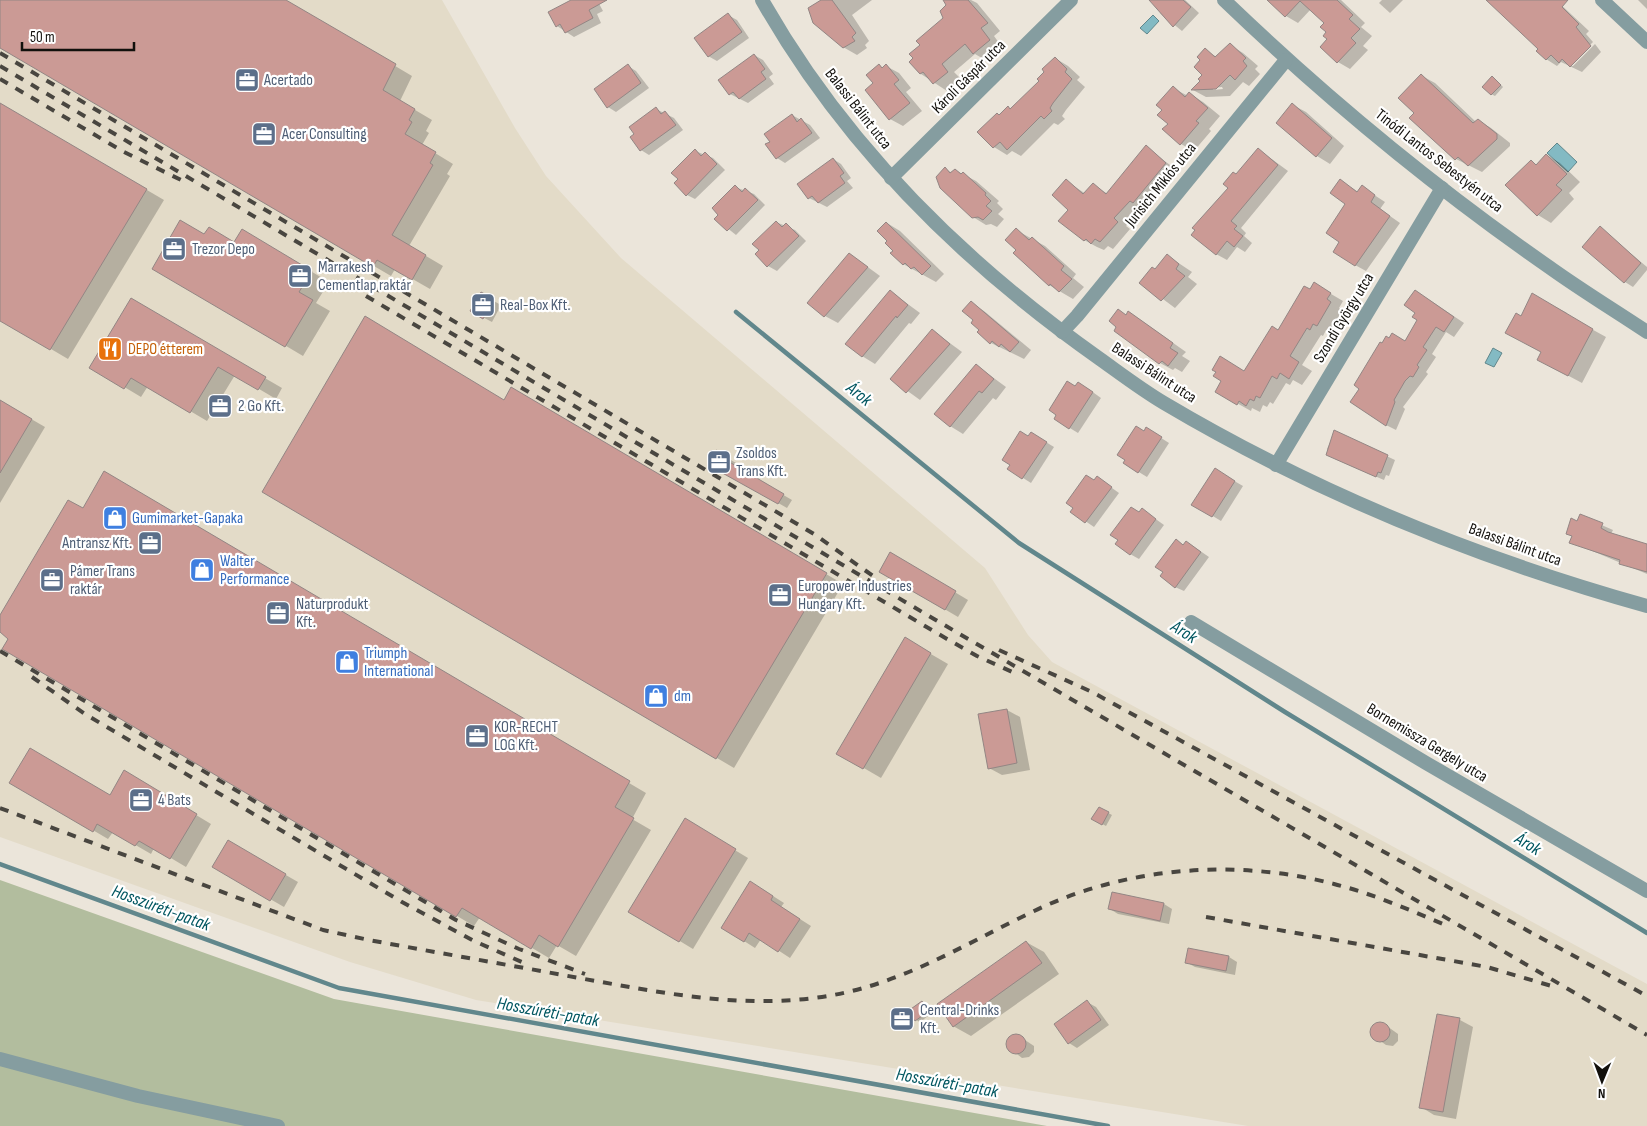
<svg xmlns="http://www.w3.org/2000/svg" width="1647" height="1126" viewBox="0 0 1647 1126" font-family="'Sofia Sans Condensed',sans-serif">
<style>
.built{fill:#e3dbc8}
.green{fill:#b2bd9e}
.water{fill:#83bac3;stroke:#61878c}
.shadow{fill:#0003;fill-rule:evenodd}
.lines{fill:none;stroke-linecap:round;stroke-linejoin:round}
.stream{stroke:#61878c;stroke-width:4.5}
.building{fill:#cb9a95;stroke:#938684}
.street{stroke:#859da0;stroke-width:14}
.rail{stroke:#494640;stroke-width:4;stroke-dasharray:9 9;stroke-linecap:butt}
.labels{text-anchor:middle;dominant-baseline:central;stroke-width:4.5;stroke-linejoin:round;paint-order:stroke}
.street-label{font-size:16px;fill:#12100c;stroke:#fff}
.service-label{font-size:16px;fill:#4e5e75;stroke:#fff;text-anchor:start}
.food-label{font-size:16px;fill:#c56008;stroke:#fff;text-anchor:start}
.shop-label{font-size:16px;fill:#366cbe;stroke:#fff;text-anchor:start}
.water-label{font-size:18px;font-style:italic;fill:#015660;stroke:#fff}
</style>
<rect width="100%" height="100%" fill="#ebe5da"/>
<!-- built -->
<path class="built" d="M0 0H442L515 128 546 176 621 258 985 568 1028 635 1052 662 1647 984V1126H1248L476 1000 350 962 0 837Z"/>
<!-- green -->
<path class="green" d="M0 880 334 999 1047 1126H0Z"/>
<!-- water -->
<g class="water">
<path d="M1153 15 1159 21 1147 34 1140 28Z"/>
<path d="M1557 143 1577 162 1568 172 1547 153Z"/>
<path d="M1493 348 1502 353 1494 367 1485 363Z"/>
</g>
<!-- shadow -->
<g class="shadow">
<path d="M0 0H284L412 76 400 101 432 120 426 131 429 133 422 145 453 164 447 174 450 176 409 246 443 266 430 289 395 269 391 276 0 47Z"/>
<path d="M574 0H597L603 11 597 14 601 23 574 37 557 26Z"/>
<path d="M821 0H872L852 15 869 41 865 45 867 48 857 55 843 47 810 8Z"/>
<path d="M959 0H971L977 3 1000 31 994 36 1002 47 987 61 975 54 954 72 961 79 947 91 921 74V45Z"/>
<path d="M1150 0H1185L1199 13 1182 31 1160 13 1162 11Z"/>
<path d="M1277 0H1341L1365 23 1361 27 1372 36 1363 46 1368 50 1350 69 1338 62 1326 23 1311 9 1298 23 1286 16Z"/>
<path d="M1382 0H1403L1390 13 1379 3Z"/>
<path d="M1496 0H1556L1589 31 1586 34 1593 42 1569 66H1573L1595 44 1601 52 1582 72 1561 62 1557 66 1546 59Z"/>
<path d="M1638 0H1647V9Z"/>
<path d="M728 15 737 20 749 38 717 61 708 56Z"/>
<path d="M1230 45 1243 53 1258 66 1255 69 1260 74 1249 86 1243 82 1230 96 1206 97 1193 90 1202 80V60L1205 50 1217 57ZM1222 87 1223 89 1213 90V88Z"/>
<path d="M754 55 763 60 773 74 769 77 774 84 748 103 730 94Z"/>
<path d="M1055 58 1068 66 1080 77 1077 80 1085 87 1066 110 1062 116 1065 119 1058 125 1054 123 1021 156 1012 151 1007 155 994 147 979 132 1008 108 1011 109 1040 81Z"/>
<path d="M628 66 636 71 649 88 616 112 608 107Z"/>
<path d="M880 66 883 68 886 66 899 73 911 88 906 92 922 111 903 126 890 119 874 84Z"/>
<path d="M1422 76 1435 83 1476 122 1478 120 1491 128 1510 143V146L1482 172 1456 159 1411 118 1416 113Z"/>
<path d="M1496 80 1503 87 1495 96 1491 94Z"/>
<path d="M1173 88 1188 96 1190 94 1203 102 1220 116 1209 129 1211 131 1194 151 1181 144 1164 110Z"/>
<path d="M0 104 164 200 68 359 0 319Z"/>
<path d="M1293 105 1306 112 1344 146 1330 164 1317 156 1278 123Z"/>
<path d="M656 109 674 118 683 130 649 155 641 150Z"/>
<path d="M792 115 810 125 820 138 785 163 777 158 767 145Z"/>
<path d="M1146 147 1178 171 1146 209 1142 207 1126 226 1130 229 1113 249 1108 246 1104 250 1097 247 1084 240 1070 210 1066 181 1086 194 1093 185 1108 194Z"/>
<path d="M1258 149 1288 171 1241 228 1246 233 1244 236 1252 243 1245 252 1237 247 1227 260 1216 254 1230 188Z"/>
<path d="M695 151 713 158 725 170 695 199 687 195 680 179Z"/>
<path d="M1547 155 1560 163 1580 182 1569 193 1574 199 1551 223 1538 215 1507 185 1531 161 1537 165Z"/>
<path d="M833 159 841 164 851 178 847 181 853 188 827 207 809 198Z"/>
<path d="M946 169 952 173 955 170 976 181 999 201 997 203 1003 209 998 214 1004 219 997 227 991 224 986 225 973 217Z"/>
<path d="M735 187 754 194 765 205 736 235 716 219Z"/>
<path d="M1351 187 1358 192 1362 187 1385 202 1380 209 1400 223 1366 271 1355 265 1341 242Z"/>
<path d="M776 222 795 230 806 241 777 271 768 266Z"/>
<path d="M887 223 900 231 944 274 936 282 903 264 889 241Z"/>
<path d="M1600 228 1647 267V270L1633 287 1625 282Z"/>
<path d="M1016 230 1045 246 1076 274 1073 278 1084 287 1073 299 1049 285 1018 250Z"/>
<path d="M205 236 235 243 260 241 329 282 316 303 330 311 303 356 154 268Z"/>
<path d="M850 254 880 276 838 323 825 316Z"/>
<path d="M1168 256 1192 272 1188 277 1197 284 1175 308 1140 282 1155 271Z"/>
<path d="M1314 284 1343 301 1339 308 1343 310 1330 333 1326 330 1323 336 1321 335 1302 365 1312 371 1302 385 1293 380 1290 385 1286 383 1273 404 1270 402 1267 407 1263 405 1260 412 1252 408 1251 411 1217 392 1245 373Z"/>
<path d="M890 291 920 313 911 324 909 323 875 364 862 356Z"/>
<path d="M481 294 501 305 492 322 471 311Z"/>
<path d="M1425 297 1464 323 1454 337 1446 332 1432 354 1436 357 1426 372 1428 374 1403 407 1405 409 1396 430 1386 425 1405 342 1419 320 1417 312Z"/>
<path d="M131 300 282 388 276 399 235 375 207 421 148 386 141 397 91 367Z"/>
<path d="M971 303 984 311 1031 350 1024 359 991 343 981 330Z"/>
<path d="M1554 306 1567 313 1566 315 1606 337 1582 383 1552 367 1522 317Z"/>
<path d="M1129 312 1186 352 1182 356 1190 361 1182 372 1175 368 1173 370 1160 363 1127 316Z"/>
<path d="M932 330 962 352 920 400 891 379Z"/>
<path d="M976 365 1006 387 996 400 993 398 963 434 950 426Z"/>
<path d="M1076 387 1087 388 1101 398 1078 433 1055 419Z"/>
<path d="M512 389 843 584 734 768 264 492 504 401Z"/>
<path d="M0 401 45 427 0 503Z"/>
<path d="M1335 432 1395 460 1389 476 1386 475 1384 480 1335 459 1327 449Z"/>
<path d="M1031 433 1054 447 1031 483 1009 469Z"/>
<path d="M1144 433 1155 434 1169 443 1147 477 1124 463Z"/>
<path d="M717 452 736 463 734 466 792 500 787 508 710 464Z"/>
<path d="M1215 470 1243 486 1221 521 1193 504Z"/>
<path d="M104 473 646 793 632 819 651 830 576 956 557 945 549 958 480 917 474 926 4 649 9 636 0 631V617L84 510Z"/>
<path d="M1095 481 1105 483 1119 493 1094 527 1072 512Z"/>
<path d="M1140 513 1150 515 1164 525 1139 559 1130 554Z"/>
<path d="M1581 516 1613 530 1611 534 1647 544V574L1571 542Z"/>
<path d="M1176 541 1184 545 1187 542 1209 557 1184 591 1175 587Z"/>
<path d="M891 554 968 600 958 617 880 571Z"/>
<path d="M905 639 948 664 881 778 838 753Z"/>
<path d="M1007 710 1020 717 1030 770 1002 775 989 768Z"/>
<path d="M125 772 211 824 186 867 154 848 151 854 113 832 108 839 11 782 110 797Z"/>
<path d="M1099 808 1112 815 1106 826 1093 819Z"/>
<path d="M685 820 748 858 693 949 630 911Z"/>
<path d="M228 842 298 882 284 907 214 867Z"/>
<path d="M762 889 784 903 781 907 811 926 790 958 761 939 755 948 744 941Z"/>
<path d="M1113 893 1164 904 1172 909 1169 924 1118 914 1110 909Z"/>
<path d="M1026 942 1044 952 1059 974 971 1036 953 1026Z"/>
<path d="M1229 957 1237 962 1235 975 1195 967 1186 962Z"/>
<path d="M1087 1002 1096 1007 1109 1025 1077 1048 1069 1043Z"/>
<path d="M922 1003 932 1013 920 1022 916 1020Z"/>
<path d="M1438 1015 1460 1020 1473 1027 1456 1119 1434 1115 1421 1107Z"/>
<path d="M1377 1024H1384L1398 1034V1041L1393 1046 1386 1045 1372 1035V1028Z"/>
<path d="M1012 1036H1019L1034 1046V1052L1029 1057 1022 1058 1008 1047V1041Z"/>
</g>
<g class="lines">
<!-- stream -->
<g class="stream">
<path d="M736 312 1019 543 1285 712 1647 933"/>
<path d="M0 864 339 988 1108 1126"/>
</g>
</g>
<!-- building -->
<g class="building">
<path d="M0 0H286L396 64 383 90 415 109 409 120 412 122 405 134 436 152 430 163 433 165 392 235 426 255 412 280 377 260 373 267 0 48Z"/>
<path d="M571 0H607L589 10 593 18 565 33 560 24 556 27 548 12Z"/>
<path d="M821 0H832L856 33 852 37 855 41 843 48 813 23 808 8Z"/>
<path d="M943 0H968L988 23 981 28 990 40 973 54 965 44 942 64 948 72 933 84 923 72 920 74 909 62 913 58 909 54 920 45 916 41 943 18 940 11 946 5Z"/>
<path d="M1149 0H1183L1191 7 1173 27Z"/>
<path d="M1267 0H1337L1353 15 1349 19 1360 29 1351 38 1356 43 1337 63 1320 47 1327 39 1323 36 1326 32 1320 27 1324 23 1300 1 1285 17Z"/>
<path d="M1486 0H1568L1562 7 1579 24 1576 27 1591 46 1570 67 1562 59 1559 63 1551 55 1546 60 1536 51 1538 49Z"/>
<path d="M728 13 742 32 708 57 694 38Z"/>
<path d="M1230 43 1246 58 1243 61 1247 66 1235 80 1230 75 1216 89 1191 90 1200 81 1198 79 1202 75 1194 67 1200 60 1197 57 1205 48 1215 57Z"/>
<path d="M754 54 765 69 761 72 766 79 739 99 733 92 729 95 718 80Z"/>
<path d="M1055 57 1067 69 1065 72 1072 79 1053 103 1050 108 1052 111 1044 119 1041 116 1007 150 1000 142 993 148 977 132 997 113 999 115 1008 106 1010 109 1039 81 1037 79 1044 72 1042 69Z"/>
<path d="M628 64 641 83 607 108 594 89Z"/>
<path d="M879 64 882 68 886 64 899 80 894 84 910 103 889 120 865 90 873 83 866 75Z"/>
<path d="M1421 74 1473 123 1478 119 1497 134V139L1468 166 1458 157 1455 160 1409 118 1414 113 1398 98Z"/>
<path d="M1492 76 1501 85 1491 95 1482 87Z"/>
<path d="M1173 86 1185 97 1189 92 1208 108 1196 121 1199 123 1180 145 1162 129 1168 124 1157 115 1162 110 1156 105Z"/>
<path d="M0 103 147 189 50 350 0 321Z"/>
<path d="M1292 103 1332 138 1316 157 1276 123Z"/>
<path d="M656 107 661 114 665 111 676 125 640 151 630 137 634 134 629 127Z"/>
<path d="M792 114 797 122 801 118 812 133 776 159 765 144 770 142 764 134Z"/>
<path d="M1146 145 1166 163 1133 203 1130 201 1114 218 1118 222 1100 242 1095 239 1091 244 1086 239 1084 241 1058 221 1068 210 1052 195 1066 179 1083 194 1093 183 1106 194Z"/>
<path d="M1258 148 1278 165 1231 221 1237 226 1234 229 1243 236 1234 247 1227 241 1216 255 1191 235 1195 230 1192 228 1228 188 1223 184 1233 172 1236 174Z"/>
<path d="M695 149 701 156 705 152 717 164 686 196 674 183 678 179 671 173Z"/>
<path d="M1546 154 1567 174 1556 185 1562 190 1537 216 1505 185 1531 160 1536 165Z"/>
<path d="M833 158 844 173 840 176 845 183 818 203 812 196 808 199 797 184Z"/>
<path d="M945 167 950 173 955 169 961 174 963 172 986 193 985 195 991 201 986 206 992 211 983 220 978 217 972 218 940 188 936 177Z"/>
<path d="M1340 179 1357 192 1362 185 1375 195 1371 202 1390 216 1355 266 1333 252 1339 242 1326 233 1345 204 1330 193Z"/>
<path d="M735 185 742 192 745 188 758 200 727 231 714 219 718 215 712 208Z"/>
<path d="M180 220 204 234 209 227 234 242 242 229 312 271 299 292 313 300 285 347 152 269Z"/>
<path d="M776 221 782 227 786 223 799 236 767 267 755 254 759 250 752 244Z"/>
<path d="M886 222 931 266 922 275 914 267 911 269 905 263 903 265 890 253 893 251 885 243 887 241 877 231Z"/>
<path d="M1600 226 1641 263 1624 283 1582 247Z"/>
<path d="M1016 228 1029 240 1032 237 1064 266 1061 270 1072 279 1059 292 1050 284 1049 286 1013 253 1016 250 1005 240Z"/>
<path d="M849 253 868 267 824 317 807 303Z"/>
<path d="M1167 254 1179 264 1176 269 1185 276 1161 301 1139 283 1152 267 1155 269Z"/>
<path d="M1314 282 1331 293 1327 299 1331 302 1317 326 1313 324 1310 330 1307 328 1290 356 1299 362 1289 379 1280 373 1277 379 1272 376 1260 398 1256 396 1254 401 1250 399 1246 406 1239 401 1237 405 1215 392 1221 381 1213 376 1216 372 1212 370 1220 356 1244 371 1272 326 1278 330 1304 286 1310 289Z"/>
<path d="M890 290 908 305 897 318 896 316 862 357 845 344Z"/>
<path d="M1415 290 1454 317 1444 332 1436 327 1423 347 1427 350 1417 365 1419 367 1413 377 1410 376 1405 381 1394 400 1395 402 1386 426 1350 402 1359 389 1354 385 1380 342 1382 343 1386 336 1389 338 1392 333 1405 341 1417 320 1412 317 1415 313 1404 305Z"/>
<path d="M481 292 494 299 483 319 470 311Z"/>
<path d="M1532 293 1593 329 1568 376 1537 360 1541 352 1505 333 1516 313 1521 316Z"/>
<path d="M131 298 266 377 258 390 218 367 190 413 131 378 124 389 89 368Z"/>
<path d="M971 301 1019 342 1010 352 1001 344 999 347 992 341 990 344 977 332 979 330 971 323 973 320 962 311Z"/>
<path d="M1118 309 1126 315 1128 311 1173 343 1170 348 1178 353 1168 366 1162 361 1159 364 1114 331 1116 327 1109 321Z"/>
<path d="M365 316 504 400 511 387 827 573 716 759 262 492Z"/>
<path d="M932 329 950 344 906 393 890 379Z"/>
<path d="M976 364 994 379 982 393 979 391 950 427 934 414Z"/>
<path d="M1067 381 1075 386 1078 382 1093 392 1069 429 1054 419 1056 415 1049 410Z"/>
<path d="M0 400 32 419 0 473Z"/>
<path d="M1136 426 1144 431 1146 427 1162 437 1138 473 1123 463 1125 460 1117 455Z"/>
<path d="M1334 430 1388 455 1381 473 1378 472 1376 477 1326 455Z"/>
<path d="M1020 431 1028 436 1031 432 1047 442 1022 479 1007 469 1010 465 1002 460Z"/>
<path d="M716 450 728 457 726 460 784 494 778 504 708 465Z"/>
<path d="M1215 468 1235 481 1212 517 1191 505Z"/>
<path d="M104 471 630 781 615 807 634 818 558 947 539 935 531 949 462 908 456 917 2 649 8 639 0 632V615L68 500 83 508Z"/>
<path d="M1086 475 1094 480 1097 476 1112 487 1085 523 1070 512 1073 508 1066 503Z"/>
<path d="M1131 507 1139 512 1142 508 1156 519 1130 555 1115 544 1118 540 1110 535Z"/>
<path d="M1580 514 1603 523 1601 528 1608 532 1647 544V572L1619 564 1620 560 1569 543 1572 536 1566 534 1571 518 1577 521Z"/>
<path d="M1176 539 1183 545 1186 541 1201 552 1175 588 1160 576 1163 572 1155 567Z"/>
<path d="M890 552 956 591 945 610 879 572Z"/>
<path d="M905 637 931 653 863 769 836 754Z"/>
<path d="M1007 709 1017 763 988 769 978 714Z"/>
<path d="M30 748 110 795 124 770 197 814 170 859 139 841 135 846 97 824 93 832 9 783Z"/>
<path d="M1099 807 1109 812 1102 825 1091 819Z"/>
<path d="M685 818 736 849 679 942 628 912Z"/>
<path d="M228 840 286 874 270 901 212 867Z"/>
<path d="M750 881 773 896 771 900 800 919 778 952 749 933 744 942 721 928Z"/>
<path d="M1112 892 1164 903 1160 921 1108 909Z"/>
<path d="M1026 941 1042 963 953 1027 937 1004Z"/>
<path d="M1188 948 1229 956 1226 971 1185 963Z"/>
<path d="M1087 1000 1101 1020 1068 1044 1054 1024Z"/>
<path d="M922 1001 929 1011 915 1021 908 1011Z"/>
<path d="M1437 1014 1460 1018 1443 1112 1419 1108Z"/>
<circle cx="1380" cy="1032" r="10"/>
<circle cx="1016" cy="1044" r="10"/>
</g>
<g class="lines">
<!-- street -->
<g class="street">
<path d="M762 0C844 145 965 264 1100 359 1121 374 1142 390 1164 403 1314 492 1479 559 1647 606"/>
<path d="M1224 0C1325 97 1434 187 1549 267 1581 290 1614 310 1647 332"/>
<path d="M1602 0 1647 42"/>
<path d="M891 178 1071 0"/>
<path d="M1062 332 1077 316 1286 60"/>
<path d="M1276 465 1442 188"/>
<path d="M1191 622 1426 763 1647 891"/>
<path d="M0 1059 138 1096 278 1126"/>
</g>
<!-- rail -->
<g class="rail">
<path d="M0 53 814 534 873 576"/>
<path d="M0 66 934 619 1647 1035"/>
<path d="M0 79 124 152 181 180"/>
<path d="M366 296 947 639 977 656 1019 675"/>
<path d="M999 650 1092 692 1647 996"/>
<path d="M0 651 456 920 519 949 585 974"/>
<path d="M32 677 85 714 402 902 474 941 524 963"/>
<path d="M0 808 323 930 369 940C439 953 509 965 579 978 658 992 734 1008 814 998 896 988 959 947 1032 912 1124 867 1235 858 1334 884 1374 894 1412 911 1450 927"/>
<path d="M1206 917 1487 967 1555 987"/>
</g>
</g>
<!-- icons -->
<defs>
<symbol id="office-square" viewBox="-11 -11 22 22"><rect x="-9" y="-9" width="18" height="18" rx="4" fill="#5c6f8a" stroke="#fff"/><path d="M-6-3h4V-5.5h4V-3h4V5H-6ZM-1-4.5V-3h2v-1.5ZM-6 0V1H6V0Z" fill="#fff"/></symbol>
<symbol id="restaurant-square" viewBox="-11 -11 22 22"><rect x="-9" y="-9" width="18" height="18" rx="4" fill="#e8710a" stroke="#fff"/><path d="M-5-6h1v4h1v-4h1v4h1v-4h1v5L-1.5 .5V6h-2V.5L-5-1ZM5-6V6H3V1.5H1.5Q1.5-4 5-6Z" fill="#fff"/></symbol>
<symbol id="shop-square" viewBox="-11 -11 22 22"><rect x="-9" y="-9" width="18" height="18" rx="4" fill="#3f7fe0" stroke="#fff"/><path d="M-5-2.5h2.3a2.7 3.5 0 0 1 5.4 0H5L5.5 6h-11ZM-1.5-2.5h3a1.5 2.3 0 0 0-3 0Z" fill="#fff"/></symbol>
</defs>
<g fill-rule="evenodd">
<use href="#office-square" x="233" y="66" width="28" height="28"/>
<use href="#office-square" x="250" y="120" width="28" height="28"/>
<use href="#office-square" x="160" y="235" width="28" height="28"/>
<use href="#office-square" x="286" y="262" width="28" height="28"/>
<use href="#office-square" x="469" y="291" width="28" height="28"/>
<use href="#restaurant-square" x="96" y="335" width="28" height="28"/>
<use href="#office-square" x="206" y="392" width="28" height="28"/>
<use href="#office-square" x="705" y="448" width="28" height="28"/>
<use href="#shop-square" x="101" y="504" width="28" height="28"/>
<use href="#office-square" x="136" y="529" width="28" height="28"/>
<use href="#shop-square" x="188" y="556" width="28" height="28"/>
<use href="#office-square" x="38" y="566" width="28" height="28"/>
<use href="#office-square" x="766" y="581" width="28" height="28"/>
<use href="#office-square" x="264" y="599" width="28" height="28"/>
<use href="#shop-square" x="333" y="648" width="28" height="28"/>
<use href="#shop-square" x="642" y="682" width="28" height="28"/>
<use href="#office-square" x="463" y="722" width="28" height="28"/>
<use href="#office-square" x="127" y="786" width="28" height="28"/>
<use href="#office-square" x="888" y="1005" width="28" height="28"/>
</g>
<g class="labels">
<!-- street labels -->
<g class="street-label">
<text transform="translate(969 77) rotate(-45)">Károli Gáspár utca</text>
<text transform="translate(858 109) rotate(52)">Balassi Bálint utca</text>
<text transform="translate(1439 161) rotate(38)">Tinódi Lantos Sebestyén utca</text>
<text transform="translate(1161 185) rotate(-51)">Jurisich Miklós utca</text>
<text transform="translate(1344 318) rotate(-59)">Szondi György utca</text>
<text transform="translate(1154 373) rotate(33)">Balassi Bálint utca</text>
<text transform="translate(1515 545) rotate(20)">Balassi Bálint utca</text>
<text transform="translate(1427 743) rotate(31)">Bornemissza Gergely utca</text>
</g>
<!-- service labels -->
<g class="service-label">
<text x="264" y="80">Acertado</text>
<text x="282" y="134">Acer Consulting</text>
<text x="192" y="249">Trezor Depo</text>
<text x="318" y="267">Marrakesh<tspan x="318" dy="18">Cementlap raktár</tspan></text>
<text x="500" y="305">Real-Box Kft.</text>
<text x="238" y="406">2 Go Kft.</text>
<text x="736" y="453">Zsoldos<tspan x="736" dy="18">Trans Kft.</tspan></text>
<text x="132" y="543" text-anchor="end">Antransz Kft.</text>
<text x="70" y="571">Pámer Trans<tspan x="70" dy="18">raktár</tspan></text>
<text x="798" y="586">Europower Industries<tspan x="798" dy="18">Hungary Kft.</tspan></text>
<text x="296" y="604">Naturprodukt<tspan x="296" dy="18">Kft.</tspan></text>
<text x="494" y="727">KOR-RECHT<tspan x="494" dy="18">LOG Kft.</tspan></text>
<text x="158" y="800">4 Bats</text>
<text x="920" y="1010">Central-Drinks<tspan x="920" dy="18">Kft.</tspan></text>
</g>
<!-- food labels -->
<g class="food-label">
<text x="128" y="349">DEPO étterem</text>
</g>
<!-- shop labels -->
<g class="shop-label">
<text x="132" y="518">Gumimarket-Gapaka</text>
<text x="220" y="561">Walter<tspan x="220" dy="18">Performance</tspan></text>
<text x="364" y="653">Triumph<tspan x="364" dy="18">International</tspan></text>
<text x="674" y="696">dm</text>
</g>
<!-- water labels -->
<g class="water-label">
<text transform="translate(859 394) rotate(39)">Árok</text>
<text transform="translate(1184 632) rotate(32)">Árok</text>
<text transform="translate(1528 844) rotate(31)">Árok</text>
<text transform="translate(161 908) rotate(20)">Hosszúréti-patak</text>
<text transform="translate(548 1012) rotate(10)">Hosszúréti-patak</text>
<text transform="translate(947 1083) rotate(10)">Hosszúréti-patak</text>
</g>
</g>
<!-- north arrow -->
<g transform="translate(1602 1081) rotate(181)" stroke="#ffffff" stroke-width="4" paint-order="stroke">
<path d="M0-4L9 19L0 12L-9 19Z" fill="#12100c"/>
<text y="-8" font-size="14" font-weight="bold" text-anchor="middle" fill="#12100c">N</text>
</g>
<!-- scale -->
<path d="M22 42v8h112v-8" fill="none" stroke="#12100c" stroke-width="2.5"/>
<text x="30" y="42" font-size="15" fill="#12100c" stroke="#ffffff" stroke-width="4" paint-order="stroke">50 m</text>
</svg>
